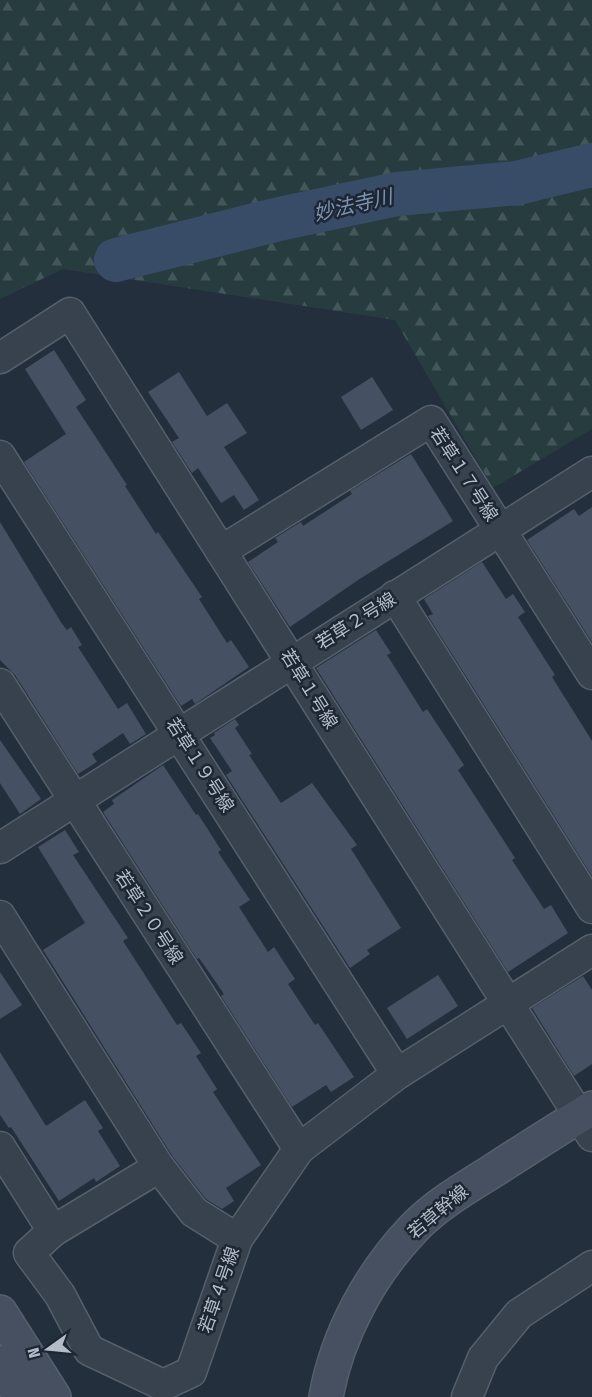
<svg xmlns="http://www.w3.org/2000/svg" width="592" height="1397" viewBox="0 0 592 1397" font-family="'Fira Sans Condensed','Noto Sans JP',sans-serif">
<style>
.forest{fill:url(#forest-firs)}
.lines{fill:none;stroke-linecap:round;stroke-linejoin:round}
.river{stroke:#394c67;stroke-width:44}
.building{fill:#455162}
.street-casing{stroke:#565f6c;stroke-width:33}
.secondary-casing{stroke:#565f6c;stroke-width:36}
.street{stroke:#38414e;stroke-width:30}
.secondary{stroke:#465061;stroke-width:33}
.labels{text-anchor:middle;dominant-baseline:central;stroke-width:5;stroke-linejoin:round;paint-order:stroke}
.street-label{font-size:18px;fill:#b4bcc9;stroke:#1d2633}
.water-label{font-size:20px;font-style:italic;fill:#7c92b1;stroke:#1d2633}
</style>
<defs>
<pattern id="forest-firs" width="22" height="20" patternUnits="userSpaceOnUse" patternTransform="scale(1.5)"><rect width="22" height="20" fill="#263c3f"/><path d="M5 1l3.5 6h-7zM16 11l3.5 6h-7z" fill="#435659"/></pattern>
</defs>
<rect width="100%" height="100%" fill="#242f3e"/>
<!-- forest -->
<path class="forest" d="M0 0H592V429L493 488 395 320 63 269 0 299Z"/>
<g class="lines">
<!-- river -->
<path class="river" d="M116 260 279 219 397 194 517 183 592 165"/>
</g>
<!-- building -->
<g class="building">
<path d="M54 350 86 400 76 407 127 485 125 486 156 534 158 532 202 597 199 599 227 643 231 640 249 667 195 704 192 699 181 706 24 462 66 434 25 369Z"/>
<path d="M179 372 207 416 227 403 247 433 224 447 259 500 244 510 234 495 221 503 198 468 192 473 172 442 179 438 148 392Z"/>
<path d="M372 377 393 410 361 430 341 397Z"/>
<path d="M411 454 453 521 358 580 290 627 248 562 278 542 275 538 301 522 303 526 352 494 350 491Z"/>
<path d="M592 507V642L527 540 574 509 579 516Z"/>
<path d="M0 522 62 624 67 630 71 627 82 645 78 647 118 709 127 703 146 734 130 744 123 733 92 754 97 762 78 774 15 675 0 660Z"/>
<path d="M482 562 506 599 513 594 525 612 518 617 555 675 552 677 592 741V876L428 616 433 614 424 599Z"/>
<path d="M376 630 391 653 387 655 423 712 427 709 464 765 458 770 515 858 512 860 544 909 551 905 568 933 508 972 316 668Z"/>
<path d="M235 719 239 725 235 728 252 754 249 755 281 803 312 783 357 845 351 849 401 928 367 950 370 954 350 968 226 775 232 771 210 738 215 735 214 733Z"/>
<path d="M0 740 41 799 20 814 0 783Z"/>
<path d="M163 765 196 815 198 814 221 850 218 852 250 900 239 907 268 952 274 947 295 979 288 984 315 1025 318 1023 354 1077 331 1092 326 1085 292 1107 221 996 224 994 199 958 197 959 103 812 114 804 112 800Z"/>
<path d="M65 830 79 852 73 855 128 938 123 941 177 1025 181 1023 201 1053 196 1056 217 1089 213 1092 261 1165 226 1188 234 1201 222 1209 206 1199 173 1157 43 950 85 923 38 847Z"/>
<path d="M0 972 22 1005 0 1019Z"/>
<path d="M438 975 458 1006 407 1039 387 1008Z"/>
<path d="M583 976 592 990V1064L574 1076 532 1008Z"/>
<path d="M0 1052 46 1126 85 1100 103 1128 98 1131 120 1166 96 1182 94 1178 59 1201 11 1127 9 1128 0 1115Z"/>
</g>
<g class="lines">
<defs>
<g id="street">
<path d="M0 358 70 313 592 1136"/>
<path d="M0 456 397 1074"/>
<path d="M221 551 431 421 592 674"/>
<path d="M395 596 592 908"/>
<path d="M0 684 299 1149"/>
<path d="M0 848 592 472"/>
<path d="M0 916 159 1167 194 1212 237 1239"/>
<path d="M0 1147 53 1231 29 1253 60 1295 89 1350 163 1385 191 1372 237 1239 299 1149 397 1074 592 950"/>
<path d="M53 1231 159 1167"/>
<path d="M467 1397 483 1358 519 1314 592 1266"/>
</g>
<g id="secondary">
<path d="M0 1312 54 1397"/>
<path d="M0 1363 21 1397"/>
<path d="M326 1397C337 1335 370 1274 414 1228 435 1206 465 1188 491 1172 525 1150 558 1129 592 1108"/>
</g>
</defs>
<!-- street casing -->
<use href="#street" class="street-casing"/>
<!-- secondary casing -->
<use href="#secondary" class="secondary-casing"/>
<!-- street -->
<use href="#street" class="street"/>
<!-- secondary -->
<use href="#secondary" class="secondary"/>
</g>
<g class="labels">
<!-- street labels -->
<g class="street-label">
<text transform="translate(464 474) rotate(57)">若草１７号線</text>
<text transform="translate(356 621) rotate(-32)">若草２号線</text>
<text transform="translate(309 689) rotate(58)">若草１号線</text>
<text transform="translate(200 765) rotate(57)">若草１９号線</text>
<text transform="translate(149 917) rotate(57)">若草２０号線</text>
<text transform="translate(438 1212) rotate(-40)">若草幹線</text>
<text transform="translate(219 1290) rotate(-71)">若草４号線</text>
</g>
<!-- water labels -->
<g class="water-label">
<text transform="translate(353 205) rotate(-13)">妙法寺川</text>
</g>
</g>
<!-- north arrow -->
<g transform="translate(48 1349) rotate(255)" stroke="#1d2633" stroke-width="4.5" paint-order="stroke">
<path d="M0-4.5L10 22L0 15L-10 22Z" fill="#b4bcc9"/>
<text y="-9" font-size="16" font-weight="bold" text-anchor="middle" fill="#b4bcc9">N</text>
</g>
</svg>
